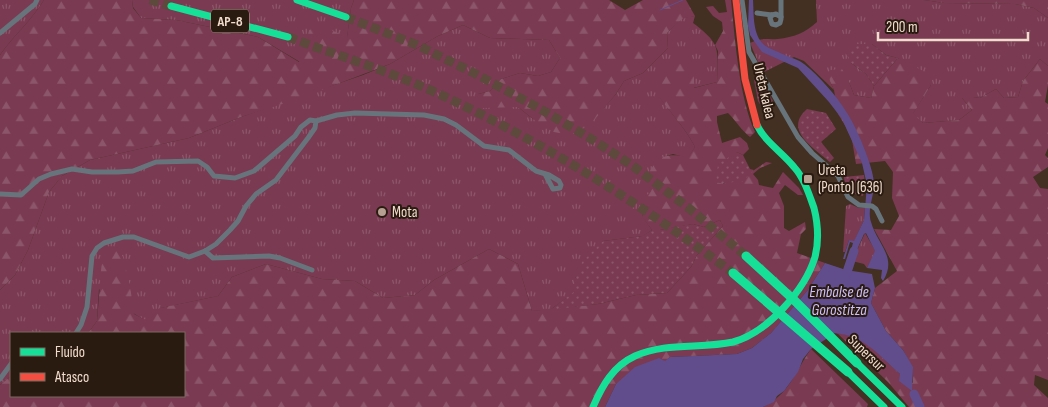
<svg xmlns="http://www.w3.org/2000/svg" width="1048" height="407" viewBox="0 0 1048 407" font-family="'Sofia Sans Condensed',sans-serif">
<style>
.grass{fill:url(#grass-tufts)}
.forest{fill:url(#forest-firs)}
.garden{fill:url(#garden-dots)}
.water{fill:#614d8c}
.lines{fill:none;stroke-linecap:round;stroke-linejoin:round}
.stream{stroke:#614d8c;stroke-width:1}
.river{stroke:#614d8c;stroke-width:9}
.highway-tunnel{stroke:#5d4a3c;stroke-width:9;stroke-dasharray:9 4.5;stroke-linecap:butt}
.street{stroke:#67747b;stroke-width:5}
.fast{stroke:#16e098;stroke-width:7}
.jam{stroke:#f24e42;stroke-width:7}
.fast-bridge{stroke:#16e098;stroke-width:9}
.poi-dot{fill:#b5a092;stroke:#2a1b10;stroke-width:2}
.labels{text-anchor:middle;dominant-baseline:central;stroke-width:4;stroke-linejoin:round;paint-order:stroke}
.shield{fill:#2a1b10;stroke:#b6a295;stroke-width:1}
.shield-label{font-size:14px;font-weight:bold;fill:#f2dcce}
.street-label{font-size:15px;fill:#f2dcce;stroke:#2a1b10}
.poi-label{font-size:15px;fill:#f2dcce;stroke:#2a1b10;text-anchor:start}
.water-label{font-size:16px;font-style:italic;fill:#cec0fc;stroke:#2a1b10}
</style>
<defs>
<pattern id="grass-tufts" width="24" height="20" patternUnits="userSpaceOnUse" patternTransform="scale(1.25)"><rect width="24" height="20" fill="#793a52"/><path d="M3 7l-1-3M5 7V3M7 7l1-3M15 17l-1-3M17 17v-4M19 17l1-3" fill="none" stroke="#8c566a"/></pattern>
<pattern id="forest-firs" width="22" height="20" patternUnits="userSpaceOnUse" patternTransform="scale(1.25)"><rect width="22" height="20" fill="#793a52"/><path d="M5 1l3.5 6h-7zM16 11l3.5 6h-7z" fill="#8c566a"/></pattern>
<pattern id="garden-dots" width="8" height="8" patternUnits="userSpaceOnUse" patternTransform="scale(1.25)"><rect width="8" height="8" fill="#793a52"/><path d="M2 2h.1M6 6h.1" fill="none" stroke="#8c566a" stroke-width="1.8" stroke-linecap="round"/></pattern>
</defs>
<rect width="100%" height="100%" fill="#433022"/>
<!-- grass -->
<g class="grass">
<path d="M0 0H44C32 20 13 36 0 55Z"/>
<path d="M132 0H354L351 8 347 38 300 62 258 37 176 20 141 18 133 7Z"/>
<path d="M816 0H924L944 3 1015 4 1034 8 1048 18V66L1040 59 1023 81 1018 97 1004 98 996 89 980 98 973 97 962 98 972 110 959 120 923 123 912 115 931 85 898 58 886 55 872 44 851 63 866 74 874 86 871 98 854 95 849 82 829 79 834 90 804 61 794 57 764 72 758 62 750 43C763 37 765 40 778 39 794 37 805 33 817 22Z"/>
<path d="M695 16 693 23C721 44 718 48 717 82L693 88 694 64 654 88C666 109 684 125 695 147L688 158 673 154 666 156 651 191 642 216 652 230 643 236 603 241 575 278 576 291 550 310 532 311 518 264 489 249 434 280 415 295 383 298 355 281 322 279 266 264 232 277 218 296 161 308 148 322 133 313 99 289 97 321 88 333H11V376L0 385V290L15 275 28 250 49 192 62 176 90 160 189 138 241 117 363 75 390 64 438 36 463 25 490 38 549 40 560 58 551 72 538 76 520 73 501 79 490 91 478 94 503 107H518L533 119 603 109 616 94 624 81 643 73 668 48 667 33 682 18Z"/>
<path d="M850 204 859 208H865L864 220 854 242 849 240 845 252H843L846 206Z"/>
<path d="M865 233 875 250V253L867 268 864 264 852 261Z"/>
</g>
<!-- forest -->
<g class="forest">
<path d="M44 0H132L133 8 141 18 176 20 258 37 299 62 313 22 347 37 351 8 354 0H609L625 10 643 0H686L695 16 682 19 667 33 668 48 643 73 624 81 616 94 590 125 570 135 554 132 533 119 518 107 482 108 478 94 490 91 501 79 520 73 538 76 551 72 560 58 549 40 490 38 463 25 438 36 390 64 298 99 241 117 189 138 90 160 62 176 49 192 28 250 15 275 0 290V55C13 36 32 20 44 0Z"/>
<path d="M725 0H731C735 39 739 97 755 132L750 137C742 131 736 121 728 113L717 116V122L722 143 740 137 747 143 749 149 743 155 737 152 723 184 747 175 766 162 772 163 760 168 753 174 758 180 759 185 773 188 783 172 799 188 803 195H798L785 185 779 193 784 206V228L789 231 805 222 806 229 801 234 797 253 825 263 807 291 771 333 752 348 737 354 670 357 666 361 616 384 605 407H0V385L11 376V396H184V333H88L97 321 102 259 115 248 123 257 130 286 134 314 148 321 160 308 218 296 232 277 266 264 322 279 355 281 383 298 415 295 434 280 489 249 518 264 532 311 598 304 636 295 667 293 691 267 697 255 723 226 720 220 704 227 693 224 660 230H652L642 217 645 197 651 191 644 183C655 160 660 151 688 157L695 147C684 125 666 109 653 88L663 74 684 57 694 64V88L717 82 718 51 715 45 723 31 722 22 713 16 706 7 713 6 719 13 727 12Z"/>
<path d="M924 0H1048V18L1034 8 1015 4 944 3Z"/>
<path d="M898 58 927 73 931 85 913 114 923 123 959 120 972 110 962 98 951 77 973 97 980 98 996 89 1004 98 1018 97 1023 81 1040 59 1048 66V85L1045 102 1048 104V148L1045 155 1048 158V167L1033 177 1040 188 1048 189V380L1035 375 1034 385 1048 398V407H909L888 382 837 333 848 335 868 344 900 374 913 383 912 367 903 350 886 331 871 303 875 288 897 271 874 229 891 230 899 216 892 198 893 172 885 161 856 164 852 140 846 127 838 114 834 90 829 79 830 70 842 69 849 82 854 95 871 98 874 86Z"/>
<path d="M811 349 868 404 867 407H763C789 395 796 370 811 349Z"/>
</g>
<!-- garden -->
<g class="garden">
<path d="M854 44H872L886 55 898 58 874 86 866 74 851 63 845 52Z"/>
<path d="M759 77 773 101 763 109 758 101 754 80Z"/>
<path d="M807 109 826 113 836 129 821 142 834 158 830 162C814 148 783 130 807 109Z"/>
<path d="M737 152 743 155 750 169 754 170 742 182C733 180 726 186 716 182L718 164Z"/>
<path d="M864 175 865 184 863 196C851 194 845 190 844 177Z"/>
<path d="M720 220 723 226 697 255 691 267 667 293 636 295 598 304 550 310 575 291V278L582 262 603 241 642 236 652 230H660L679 226 693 224 704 227Z"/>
</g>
<!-- water -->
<g class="water">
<path d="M749 0H753C754 16 752 40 769 48 775 51 781 53 787 56 792 58 799 60 804 64 820 77 836 95 847 113 856 126 874 168 874 184 874 196 867 210 871 222 877 244 898 257 883 281L881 278 882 270 867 268 875 251 866 233 864 234 852 261 848 260 853 243 850 242 845 259H843L849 240 854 241 864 220 867 185 862 163 842 119 829 102 798 68 762 52 754 41 750 35 748 26Z"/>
<path d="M825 263 846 270 872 274 875 288 871 303 886 331 903 350 913 367 912 391 899 381 900 374C877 354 863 333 829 333L826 339 811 349 803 359 798 372 784 391 777 396 774 402 763 407H605L616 384 635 367 659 358 665 361 670 357 737 354 752 348 771 333 807 291Z"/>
</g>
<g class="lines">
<!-- stream -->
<path class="stream" d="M660 10 683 0"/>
<!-- river -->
<g class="river">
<path d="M844 281 854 251"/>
<path d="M914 394 920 407"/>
</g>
<!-- highway-tunnel -->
<g class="highway-tunnel">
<path d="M150 0 171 6"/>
<path d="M346 17 417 45 474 73 535 106 590 138 633 166 690 209 746 256"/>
<path d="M288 37C345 58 404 76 458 103 556 150 646 208 733 273"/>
</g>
<!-- street -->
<g class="street">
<path d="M742 0 749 52 798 137 812 153 838 176 848 197 859 205 872 206 876 209 882 221"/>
<path d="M757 13 772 15 776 14 781 17"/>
<path d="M772 15 770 18 772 24 776 25 780 23 781 19V0"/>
<path d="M0 33 35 4 37 0"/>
<path d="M316 121 337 115 355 113 424 115 444 119 456 125 484 146 509 150 536 171 549 175 559 181 561 185 560 188 553 189 545 174"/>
<path d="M0 194 21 195 39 179 51 174 72 169 92 172H118L133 171 156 162 198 161 207 167 214 176 235 178 254 171 295 136 301 127 310 120 316 121 315 128 308 138 276 180 256 194 246 206 238 221 230 230 216 244 205 251 189 257 134 237H123L104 243 97 248 92 256 87 307 81 325 76 333"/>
<path d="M205 251 213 258 269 256 280 258 312 270"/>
<path d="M0 379 11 364"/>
</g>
<!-- fast -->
<g class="fast">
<path d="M297 0 346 17"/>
<path d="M171 6 288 37"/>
<path d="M857 363 902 407"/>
<path d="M848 372 884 407"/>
<path d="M593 407C602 386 613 366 635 356 666 342 701 349 733 342 767 333 805 290 815 257 819 241 818 224 814 208 809 194 804 178 794 167 782 152 765 142 757 125"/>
</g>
<!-- jam -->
<path class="jam" d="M736 0 745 79 757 125"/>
<!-- fast-bridge -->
<g class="fast-bridge">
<path d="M746 256 794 300 857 363"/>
<path d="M733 273 848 372"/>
</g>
</g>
<!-- markers -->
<g class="poi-dot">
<rect x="803" y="174" width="10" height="10" rx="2.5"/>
<circle cx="382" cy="212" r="5"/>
</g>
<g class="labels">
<!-- shield labels -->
<rect class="shield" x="211" y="9.5" width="38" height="23" rx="4"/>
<g class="shield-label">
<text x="230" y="21">AP-8</text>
</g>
<!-- street labels -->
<g class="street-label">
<text transform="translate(764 91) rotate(77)">Ureta kalea</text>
<text transform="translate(866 353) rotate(44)">Supersur</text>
</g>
<!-- poi labels -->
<g class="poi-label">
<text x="818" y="170">Ureta<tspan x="818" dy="17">(Ponto) (636)</tspan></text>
<text x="392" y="212">Mota</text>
</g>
<!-- water labels -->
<g class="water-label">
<text x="839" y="292">Embalse de<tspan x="839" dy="18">Gorostitza</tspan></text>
</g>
</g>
<!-- legend -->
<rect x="10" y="332" width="175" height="65" fill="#2a1b10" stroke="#7a685c"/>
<rect x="20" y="348" width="25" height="8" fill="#16e098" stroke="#7a685c"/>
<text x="55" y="357" font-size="15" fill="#f2dcce">Fluido</text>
<rect x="20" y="373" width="25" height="8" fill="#f24e42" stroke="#7a685c"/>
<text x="55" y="382" font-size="15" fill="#f2dcce">Atasco</text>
<!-- scale -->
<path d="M878 32v8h150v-8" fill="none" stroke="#f2dcce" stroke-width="2.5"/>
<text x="886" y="32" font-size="15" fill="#f2dcce" stroke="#2a1b10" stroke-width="4" paint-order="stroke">200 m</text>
</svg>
